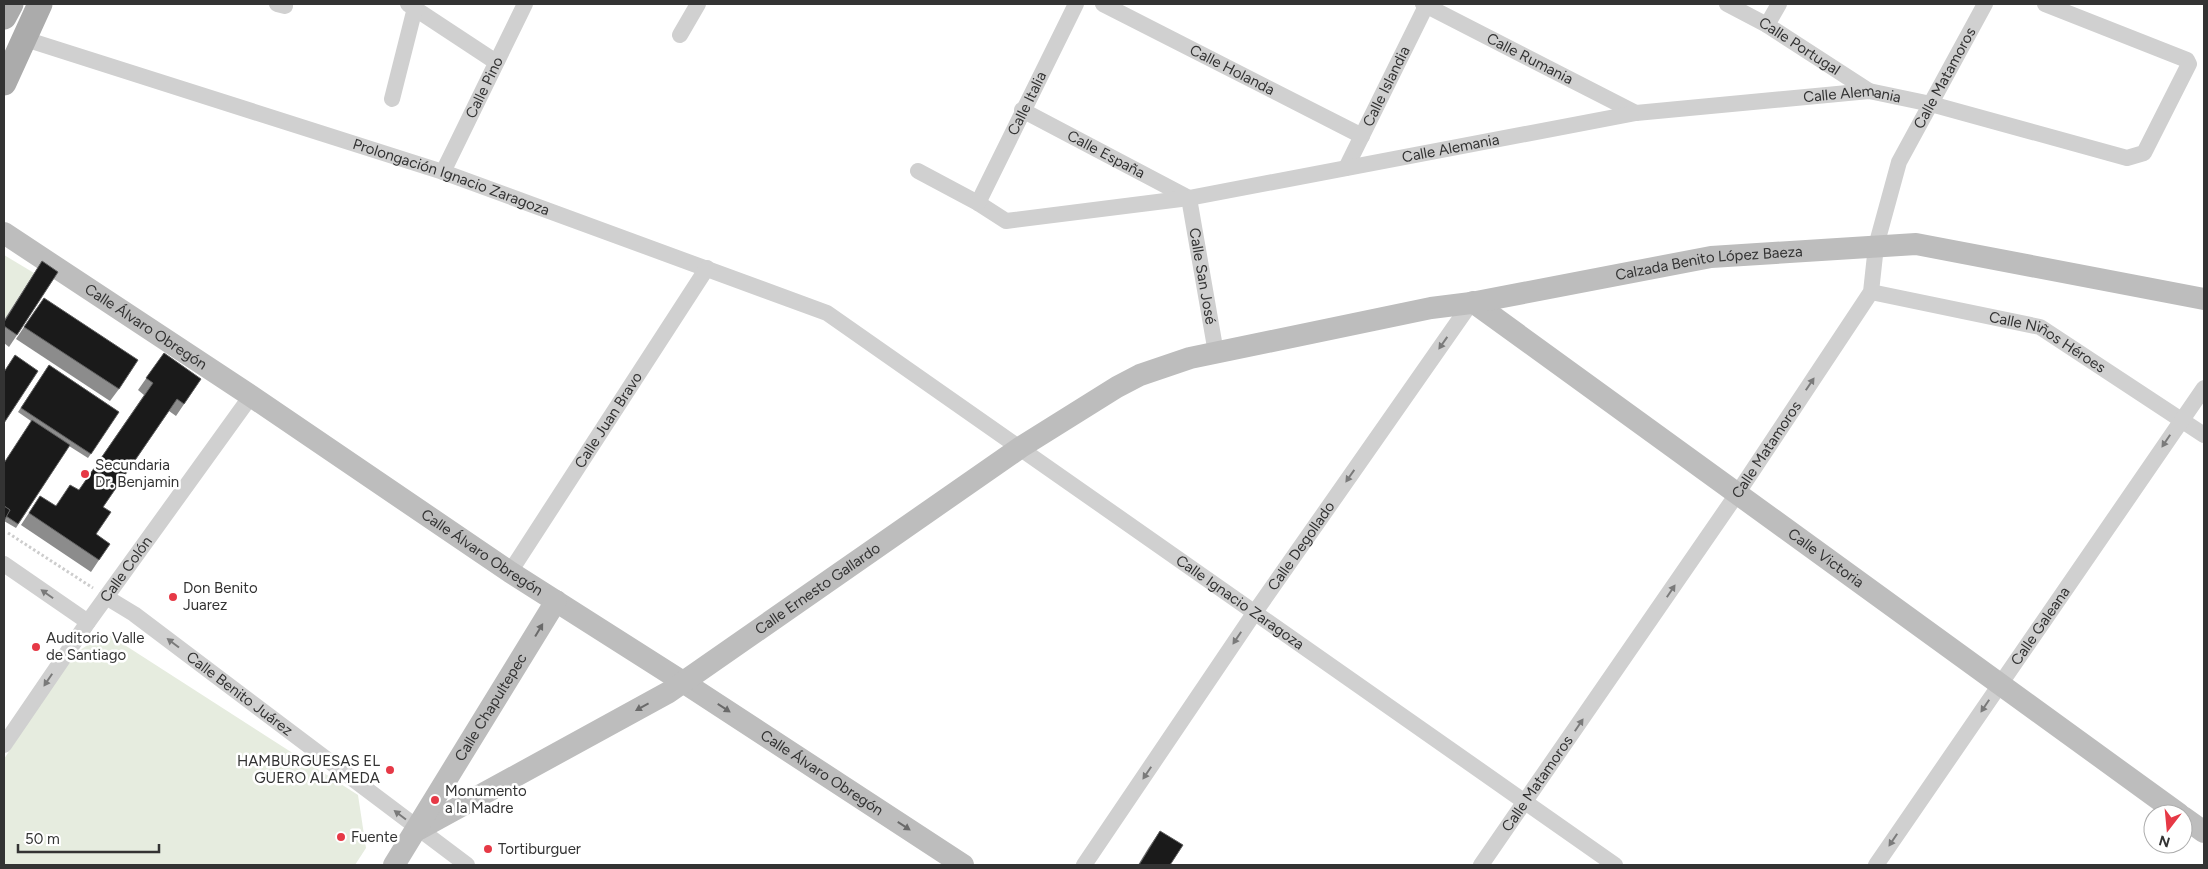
<svg xmlns="http://www.w3.org/2000/svg" width="2208" height="869" viewBox="0 0 2208 869" font-family="Figtree,sans-serif">
<style>
.green{fill:#e6ecdf}
.lines{fill:none;stroke-linecap:round;stroke-linejoin:round}
.path{stroke:#cdcdcd;stroke-width:3;stroke-dasharray:2.5 2.5;stroke-linecap:butt}
.street{stroke:#d0d0d0;stroke-width:16}
.secondary{stroke:#bdbdbd;stroke-width:22}
.primary{stroke:#ababab;stroke-width:25}
.wall{fill:#8c8c8c}
.building{fill:#1a1a1a;stroke:#5f5f5f}
.oneway{fill:#7a7a7a}
.oneway2{fill:#6a6a6a}
.poi-dot{fill:#e63946;stroke:#fff;stroke-width:2}
.labels{text-anchor:middle;dominant-baseline:central;stroke-width:5;stroke-linejoin:round;paint-order:stroke}
.street-label{font-size:15px;fill:#333;stroke:#fff}
.poi-label{font-size:15px;fill:#333;stroke:#fff;text-anchor:start}
</style>
<rect width="100%" height="100%" fill="#fff"/>
<!-- green -->
<g class="green">
<path d="M4 255 34 273 4 320Z"/>
<path d="M106 633 358 795 366 848 355 865H4V759L71 656Z"/>
</g>
<g class="lines">
<!-- path -->
<path class="path" d="M8 533 93 588"/>
<!-- street -->
<g class="street">
<path d="M277 4 285 6V4"/>
<path d="M408 4 496 62"/>
<path id="s1" d="M1103 4 1362 136"/>
<path id="s2" d="M1423 4 1636 113"/>
<path id="s3" d="M1727 4 1767 25 1869 91"/>
<path d="M1767 25 1779 4"/>
<path d="M680 35 698 4"/>
<path id="s4" d="M25 39 443 172 827 313 1615 865"/>
<path d="M392 99 416 4"/>
<path id="s5" d="M1022 110 1189 198 1216 353"/>
<path id="s6" d="M1346 168 1427 4"/>
<path id="s7" d="M918 171 978 203 1006 221 1189 198 1636 113 1869 91 1931 104 2127 158 2144 153 2189 64 2187 60 2045 4"/>
<path id="s8" d="M443 172 525 4"/>
<path id="s9" d="M978 203 1076 4"/>
<path id="s10" d="M1871 292 2040 327 2204 435"/>
<path d="M4 564 88 622"/>
<path id="s11" d="M510 572 707 268"/>
<path id="s12" d="M106 597 134 614 467 865"/>
<path id="s13" d="M4 745 88 622 251 396"/>
<path id="s14" d="M1084 865 1255 612 1471 303"/>
<path id="s15" d="M1481 865 1737 494 1871 292 1876 246 1899 162 1985 4"/>
<path id="s16" d="M1876 865 2204 388"/>
</g>
<!-- secondary -->
<g class="secondary">
<path id="s17" d="M4 233 251 396 510 572 683 682 963 865"/>
<path id="s18" d="M1473 302 2179 814"/>
<path d="M2183 817 2204 832"/>
<path id="s19" d="M419 829 669 692 1021 447 1117 387 1140 375 1190 358 1431 308 1471 303 1711 257 1916 244 2204 299"/>
<path id="s20" d="M394 865 556 601"/>
</g>
<!-- primary -->
<g class="primary">
<path d="M4 17 11 4"/>
<path d="M4 83 40 4"/>
</g>
</g>
<!-- wall -->
<g class="wall">
<path d="M42 261 17 335 9 347 4 343V320Z"/>
<path d="M36 309 119 389 110 401 16 339Z"/>
<path d="M164 353 201 379 176 416 169 411 103 507 96 534 99 560 91 572 21 525 40 496 55 506 79 490 144 395 138 390Z"/>
<path d="M49 365 119 412 88 458 69 446 16 528 4 521 31 421 18 412Z"/>
<path d="M1160 831 1170 865H1138L1149 847Z"/>
</g>
<!-- building -->
<g class="building">
<path d="M42 261 58 272 17 335 4 326V322Z"/>
<path d="M44 298 138 360 119 389 24 327Z"/>
<path d="M164 353 201 379 184 404 177 399 103 507 111 512 96 534 110 544 99 560 29 513 40 496 56 506 70 485 79 490 153 383 146 378Z"/>
<path d="M15 355 38 371 4 423V372Z"/>
<path d="M49 365 119 412 91 454 21 408Z"/>
<path d="M32 420 70 445 18 524 6 516 10 510 4 506V463Z"/>
<path d="M4 506 10 510 4 521Z"/>
<path d="M1160 831 1183 845 1170 865H1139Z"/>
</g>
<!-- one-way arrows -->
<defs><path id="oneway-solid" d="M-6-.8H1V-3.2L6.5 0L1 3.2V.8H-6Z" transform="scale(1.25)"/></defs>
<g class="oneway">
<use href="#oneway-solid" transform="translate(1443 343) rotate(125)"/>
<use href="#oneway-solid" transform="translate(1810 384) rotate(-56)"/>
<use href="#oneway-solid" transform="translate(2166 441) rotate(124)"/>
<use href="#oneway-solid" transform="translate(1350 476) rotate(125)"/>
<use href="#oneway-solid" transform="translate(1671 591) rotate(-56)"/>
<use href="#oneway-solid" transform="translate(47 594) rotate(-145)"/>
<use href="#oneway-solid" transform="translate(1237 638) rotate(124)"/>
<use href="#oneway-solid" transform="translate(173 643) rotate(-143)"/>
<use href="#oneway-solid" transform="translate(48 680) rotate(124)"/>
<use href="#oneway-solid" transform="translate(1985 706) rotate(124)"/>
<use href="#oneway-solid" transform="translate(1579 725) rotate(-56)"/>
<use href="#oneway-solid" transform="translate(1147 773) rotate(124)"/>
<use href="#oneway-solid" transform="translate(400 815) rotate(-143)"/>
<use href="#oneway-solid" transform="translate(1893 840) rotate(124)"/>
</g>
<g class="oneway2">
<use href="#oneway-solid" transform="translate(539 630) rotate(-59)"/>
<use href="#oneway-solid" transform="translate(642 707) rotate(151)"/>
<use href="#oneway-solid" transform="translate(724 708) rotate(33)"/>
<use href="#oneway-solid" transform="translate(904 826) rotate(33)"/>
</g>
<!-- markers -->
<g class="poi-dot">
<circle cx="85" cy="474" r="5"/>
<circle cx="173" cy="597" r="5"/>
<circle cx="36" cy="647" r="5"/>
<circle cx="390" cy="770" r="5"/>
<circle cx="435" cy="800" r="5"/>
<circle cx="341" cy="837" r="5"/>
<circle cx="488" cy="849" r="5"/>
</g>
<g class="labels">
<!-- street labels -->
<g class="street-label">
<text stroke="none"><textPath href="#s3" startOffset="84">Calle Portugal</textPath></text>
<text stroke="none"><textPath href="#s2" startOffset="120">Calle Rumania</textPath></text>
<text stroke="none"><textPath href="#s1" startOffset="145">Calle Holanda</textPath></text>
<text stroke="none"><textPath href="#s15" startOffset="922">Calle Matamoros</textPath></text>
<text stroke="none"><textPath href="#s6" startOffset="91">Calle Islandia</textPath></text>
<text stroke="none"><textPath href="#s8" startOffset="94">Calle Pino</textPath></text>
<text stroke="none"><textPath href="#s7" startOffset="958">Calle Alemania</textPath></text>
<text stroke="none"><textPath href="#s9" startOffset="111">Calle Italia</textPath></text>
<text stroke="none"><textPath href="#s7" startOffset="552">Calle Alemania</textPath></text>
<text stroke="none"><textPath href="#s5" startOffset="95">Calle España</textPath></text>
<text stroke="none"><textPath href="#s4" startOffset="448">Prolongación Ignacio Zaragoza</textPath></text>
<text stroke="none"><textPath href="#s19" startOffset="1434">Calzada Benito López Baeza</textPath></text>
<text stroke="none"><textPath href="#s5" startOffset="268">Calle San José</textPath></text>
<text stroke="none"><textPath href="#s17" startOffset="170">Calle Álvaro Obregón</textPath></text>
<text stroke="none"><textPath href="#s10" startOffset="185">Calle Niños Héroes</textPath></text>
<text stroke="none"><textPath href="#s11" startOffset="181">Calle Juan Bravo</textPath></text>
<text stroke="none"><textPath href="#s15" startOffset="504">Calle Matamoros</textPath></text>
<text stroke="none"><textPath href="#s14" startOffset="386">Calle Degollado</textPath></text>
<text stroke="none"><textPath href="#s17" startOffset="575">Calle Álvaro Obregón</textPath></text>
<text stroke="none"><textPath href="#s18" startOffset="436">Calle Victoria</textPath></text>
<text stroke="none"><textPath href="#s13" startOffset="214">Calle Colón</textPath></text>
<text stroke="none"><textPath href="#s19" startOffset="466">Calle Ernesto Gallardo</textPath></text>
<text stroke="none"><textPath href="#s4" startOffset="1352">Calle Ignacio Zaragoza</textPath></text>
<text stroke="none"><textPath href="#s16" startOffset="290">Calle Galeana</textPath></text>
<text stroke="none"><textPath href="#s12" startOffset="165">Calle Benito Juárez</textPath></text>
<text stroke="none"><textPath href="#s20" startOffset="185">Calle Chapultepec</textPath></text>
<text stroke="none"><textPath href="#s17" startOffset="980">Calle Álvaro Obregón</textPath></text>
<text stroke="none"><textPath href="#s15" startOffset="99">Calle Matamoros</textPath></text>
</g>
<!-- poi labels -->
<g class="poi-label">
<text x="95" y="465">Secundaria<tspan x="95" dy="17">Dr. Benjamin</tspan></text>
<text x="183" y="588">Don Benito<tspan x="183" dy="17">Juarez</tspan></text>
<text x="46" y="638">Auditorio Valle<tspan x="46" dy="17">de Santiago</tspan></text>
<text x="380" y="761" text-anchor="end">HAMBURGUESAS EL<tspan x="380" dy="17">GUERO ALAMEDA</tspan></text>
<text x="445" y="791">Monumento<tspan x="445" dy="17">a la Madre</tspan></text>
<text x="351" y="837">Fuente</text>
<text x="498" y="849">Tortiburguer</text>
</g>
</g>
<!-- border -->
<rect width="2208" height="869" fill="none" stroke="#333333" stroke-width="10"/>
<!-- north arrow -->
<g transform="translate(2168 829) rotate(196)"><circle r="24" fill="#ffffff" stroke="#adadad"/>
<path d="M0-4L9 19L0 12L-9 19Z" fill="#e63946"/>
<text y="-8" font-size="14" font-weight="bold" text-anchor="middle" fill="#333333">N</text>
</g>
<!-- scale -->
<path d="M18 844v8h141v-8" fill="none" stroke="#333333" stroke-width="2.5"/>
<text x="25" y="844" font-size="15" fill="#333333" stroke="#ffffff" stroke-width="4" paint-order="stroke">50 m</text>
</svg>
